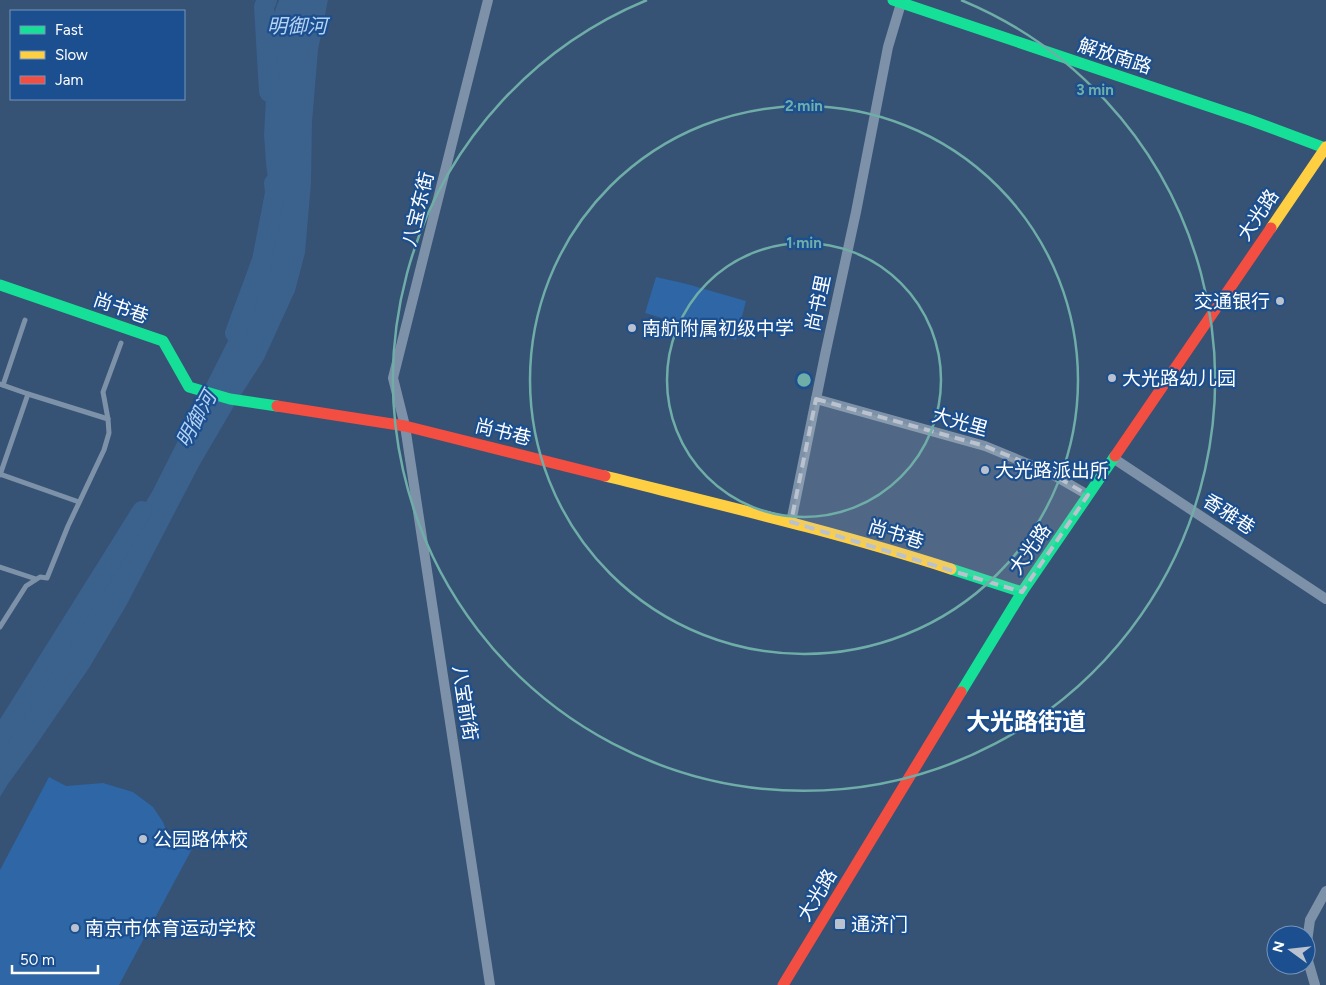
<svg xmlns="http://www.w3.org/2000/svg" width="1326" height="985" viewBox="0 0 1326 985" font-family="Figtree,'Noto Sans SC',sans-serif">
<style>
.green{fill:#2f66a5}
.water{fill:#3b618d}
.lines{fill:none;stroke-linecap:round;stroke-linejoin:round}
.river{stroke:#3b618d;stroke-width:20}
.lane{stroke:#7d92a8;stroke-width:5}
.street{stroke:#7d92a8;stroke-width:10}
.fast{stroke:#16e098;stroke-width:11}
.slow{stroke:#ffcf43;stroke-width:11}
.jam{stroke:#f24e42;stroke-width:11}
.marked{fill:#b9c2ce;fill-opacity:0.2;stroke:#b9c2ce;stroke-width:4;stroke-dasharray:10 6;stroke-linejoin:round}
.ring{fill:none;stroke:#6fada8;stroke-width:2.5}
.poi-dot{fill:#b9c2ce;stroke:#1b4f8f;stroke-width:2}
.labels{text-anchor:middle;dominant-baseline:central;stroke-width:4.5;stroke-linejoin:round;paint-order:stroke}
.street-label{font-size:19px;fill:#fff;stroke:#1b4f8f}
.poi-label{font-size:19px;fill:#fff;stroke:#1b4f8f;text-anchor:start}
.water-label{font-size:20px;font-style:italic;fill:#b5d3f5;stroke:#1b4f8f}
.district-label{font-size:24px;font-weight:bold;fill:#fff;stroke:#1b4f8f}
.centre{fill:#6fada8;stroke:#1b4f8f;stroke-width:2.5}
.ring-label{font-size:15px;text-anchor:middle;font-weight:bold;fill:#6fada8;stroke:#1b4f8f;stroke-width:4.5;stroke-linejoin:round;paint-order:stroke}
</style>
<rect width="100%" height="100%" fill="#365274"/>
<!-- green -->
<g class="green">
<path d="M656 277 687 284 746 301 736 340 645 313Z"/>
<path d="M49 777 66 786 103 783 133 792 153 807 163 822 169 837 192 849 119 985H0V870Z"/>
</g>
<!-- water -->
<path class="water" d="M279 0H328L318 50 312 123 311 184 305 253 295 291 264 359 234 406 199 466 126 606 89 668 32 751 8 784 0 797V744L43 676 153 490 259 279 271 246 273 217 266 164 264 135 269 38 274 13Z"/>
<g class="lines">
<!-- river -->
<g class="river">
<path d="M267 0 264 7 269 92"/>
<path d="M235 333 262 260 275 193 274 183"/>
<path d="M0 738 142 511"/>
</g>
<!-- lane -->
<g class="lane">
<path d="M0 384 28 394 0 475"/>
<path d="M3 385 25 320"/>
<path d="M28 394 108 419"/>
<path d="M0 474 79 502"/>
<path d="M0 567 36 579"/>
<path d="M0 627 26 586 40 577 47 578 68 526 104 450 109 433 108 419 103 392 121 343"/>
</g>
<!-- street -->
<g class="street">
<path d="M488 0 393 378 405 426 490 985"/>
<path d="M816 399 985 446 1050 473 1088 495"/>
<path d="M1113 458 1326 599"/>
<path d="M791 522 825 355 856 212 888 47 902 0"/>
<path d="M1306 949 1310 920 1326 891"/>
<path d="M1306 954 1315 985"/>
</g>
<!-- fast -->
<g class="fast">
<path d="M893 0 1250 120 1325 148 1326 147"/>
<path d="M0 285 163 341 189 387 230 399 277 406"/>
<path d="M951 569 1022 592"/>
<path d="M961 692 1022 592 1115 456"/>
</g>
<!-- slow -->
<g class="slow">
<path d="M1271 228 1326 147"/>
<path d="M605 476C721 505 837 532 951 569"/>
</g>
<!-- jam -->
<g class="jam">
<path d="M277 406 405 426 605 476"/>
<path d="M1115 456 1271 228"/>
<path d="M783 985 961 692"/>
</g>
</g>
<!-- marked area -->
<path class="marked" d="M816 399 985 446 1050 473 1088 495 1022 592 791 522Z"/>
<!-- distance rings -->
<g class="ring">
<circle cx="804" cy="380" r="137"/>
<circle cx="804" cy="380" r="274"/>
<path d="M961 0A411 411 0 1 1 647 0"/>
</g>
<!-- markers -->
<g class="poi-dot">
<circle cx="1280" cy="301" r="5"/>
<circle cx="632" cy="328" r="5"/>
<circle cx="1112" cy="378" r="5"/>
<circle cx="985" cy="470" r="5"/>
<circle cx="143" cy="839" r="5"/>
<rect x="834" y="918" width="12" height="12" rx="2.5"/>
<circle cx="75" cy="928" r="5"/>
</g>
<g class="labels">
<!-- street labels -->
<g class="street-label">
<text transform="translate(1115 56) rotate(18)">解放南路</text>
<text transform="translate(418 209) rotate(-76)">八宝东街</text>
<text transform="translate(1258 215) rotate(-56)">大光路</text>
<text transform="translate(818 303) rotate(-78)">尚书里</text>
<text transform="translate(121 308) rotate(19)">尚书巷</text>
<text transform="translate(960 422) rotate(16)">大光里</text>
<text transform="translate(503 432) rotate(14)">尚书巷</text>
<text transform="translate(1229 514) rotate(33)">香雅巷</text>
<text transform="translate(896 534) rotate(17)">尚书巷</text>
<text transform="translate(1030 549) rotate(-55)">大光路</text>
<text transform="translate(465 703) rotate(81)">八宝前街</text>
<text transform="translate(817 895) rotate(-59)">大光路</text>
</g>
<!-- poi labels -->
<g class="poi-label">
<text x="1270" y="301" text-anchor="end">交通银行</text>
<text x="642" y="328">南航附属初级中学</text>
<text x="1122" y="378">大光路幼儿园</text>
<text x="995" y="470">大光路派出所</text>
<text x="153" y="839">公园路体校</text>
<text x="851" y="924">通济门</text>
<text x="85" y="928">南京市体育运动学校</text>
</g>
<!-- water labels -->
<g class="water-label">
<text x="297" y="26">明御河</text>
<text transform="translate(196 419) rotate(-61)">明御河</text>
</g>
<!-- district labels -->
<g class="district-label">
<text x="1026" y="721">大光路街道</text>
</g>
</g>
<circle cx="804" cy="380" r="8" class="centre"/>
<g class="ring-label">
<text x="1095" y="95">3 min</text>
<text x="804" y="111">2 min</text>
<text x="804" y="248">1 min</text>
</g>
<!-- legend -->
<rect x="10" y="10" width="175" height="90" fill="#1b4f8f" stroke="#7695bc"/>
<rect x="20" y="26" width="25" height="8" fill="#16e098" stroke="#7695bc"/>
<text x="55" y="35" font-size="15" fill="#ffffff">Fast</text>
<rect x="20" y="51" width="25" height="8" fill="#ffcf43" stroke="#7695bc"/>
<text x="55" y="60" font-size="15" fill="#ffffff">Slow</text>
<rect x="20" y="76" width="25" height="8" fill="#f24e42" stroke="#7695bc"/>
<text x="55" y="85" font-size="15" fill="#ffffff">Jam</text>
<!-- north arrow -->
<g transform="translate(1291 950) rotate(285)"><circle r="24" fill="#1b4f8f" stroke="#7695bc"/>
<path d="M0-4L9 19L0 12L-9 19Z" fill="#b9c2ce"/>
<text y="-8" font-size="14" font-weight="bold" text-anchor="middle" fill="#ffffff">N</text>
</g>
<!-- scale -->
<path d="M12 965v8h86v-8" fill="none" stroke="#ffffff" stroke-width="2.5"/>
<text x="20" y="965" font-size="15" fill="#ffffff" stroke="#1b4f8f" stroke-width="4" paint-order="stroke">50 m</text>
</svg>
